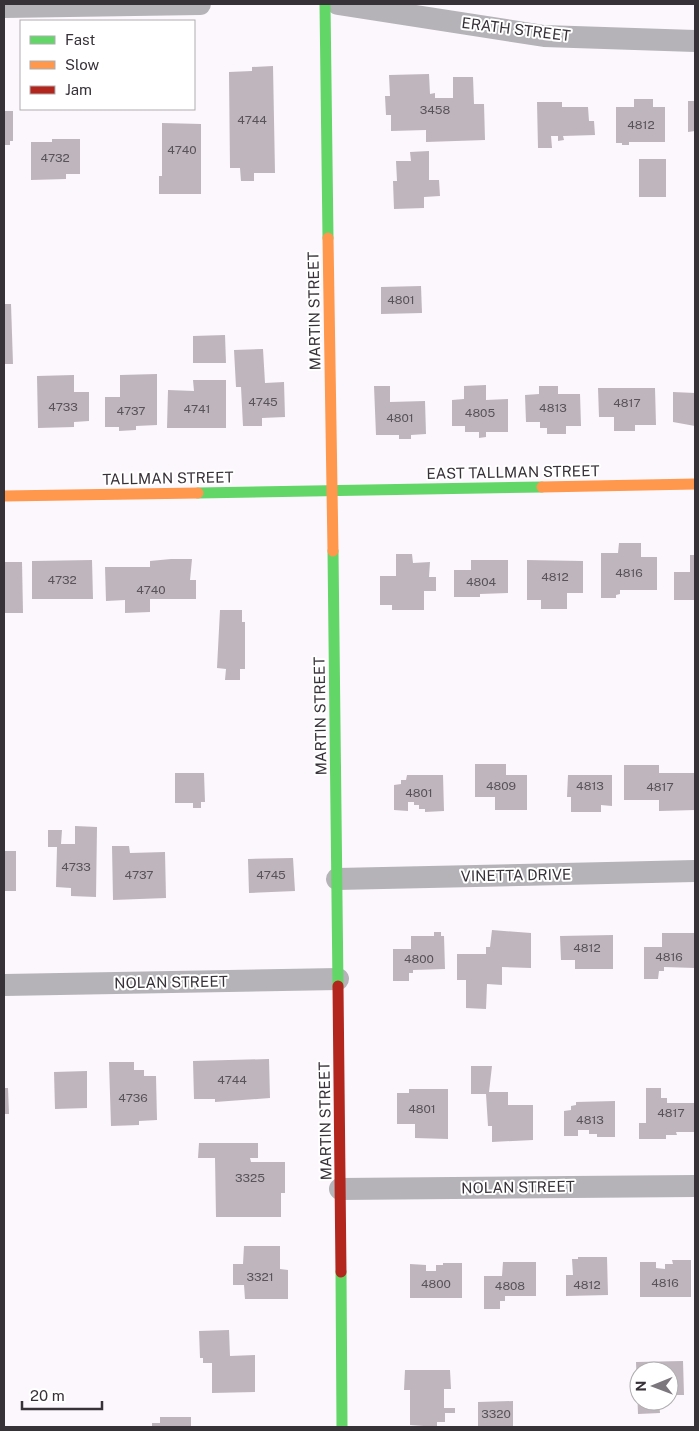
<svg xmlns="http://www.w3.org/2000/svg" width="699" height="1431" viewBox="0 0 699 1431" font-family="'Public Sans',sans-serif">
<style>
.building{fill:#beb6bc}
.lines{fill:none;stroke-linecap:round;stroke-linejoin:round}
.street{stroke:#b5b3b8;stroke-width:22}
.fast{stroke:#63d668;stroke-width:11}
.slow{stroke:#ff974d;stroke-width:11}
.jam{stroke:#b3261e;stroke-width:11}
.labels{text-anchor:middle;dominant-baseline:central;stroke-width:4;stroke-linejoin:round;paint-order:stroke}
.number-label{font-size:12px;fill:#595259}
.street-label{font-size:15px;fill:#373138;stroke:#fff}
</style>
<rect width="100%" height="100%" fill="#fcf7fd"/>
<!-- building -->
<g class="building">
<path d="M273 66 275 173H254V181H241L240 168H230L229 72 252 71V67Z"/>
<path d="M429 74 430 94 435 93V98H453V77H473L474 104H484L485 140 426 142V130L391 131V115H386L385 96H390L389 75Z"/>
<path d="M634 99H653V107H665V142H629V145H622V143H616V107H634Z"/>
<path d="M688 101H695V131L688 132Z"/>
<path d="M537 102H562V107H588L589 121H594L595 135 563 136 564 140 558 141V136H551L552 148H538Z"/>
<path d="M4 111H13V141H10V145H4Z"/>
<path d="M162 123 201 124V194H159V176H162Z"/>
<path d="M52 139H80V174H66V179L31 180V142H52Z"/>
<path d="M429 151V180H439L440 196 424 197V208L394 209 393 181H397L396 161H411L410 152Z"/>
<rect x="639" y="159" width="27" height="38"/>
<path d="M421 286 422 313 381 314V287Z"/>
<path d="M4 304H11L13 364H4Z"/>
<path d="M225 335 226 363H193V336Z"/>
<path d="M263 349 265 383 284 382 285 417 262 418V426H243L241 387H236L234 350Z"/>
<path d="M157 374V425L136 426V430L119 431V427H105V397H120V375Z"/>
<path d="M74 375V392H89V421L74 422V427L38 428 37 376Z"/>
<path d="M193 380H226V428H167L168 390 194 391Z"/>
<path d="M486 385V400L508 399V432H486V437L479 438V432H465V426H452V400L464 399V386Z"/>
<path d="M374 386H390V402L425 401 426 434 411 435V439H399V435H376Z"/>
<path d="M539 386H558V394H580L581 426H566V434H547V428H540V422H526L525 395 539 394Z"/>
<path d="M598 388H655L656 425H635V431H614V417H599Z"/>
<path d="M673 392 695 393V426L673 422Z"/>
<path d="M619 543H641V557H657V590H620V594L616 595V598H601V553H618Z"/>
<path d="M396 554H412L413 563 430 562 429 577H436V591H424V610H392V605H380V576H396Z"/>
<path d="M690 555H695V600H674V572H690Z"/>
<path d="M171 559H192L190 580H196V599H150V612L125 613V600L106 601 105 567H150V561Z"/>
<path d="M92 560 93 599H32V561Z"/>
<path d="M471 560H508V593L480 594V597H454V570H471Z"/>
<path d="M527 560 583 561V593H567V609H541V600H527Z"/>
<path d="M4 562H22L23 613H4Z"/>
<path d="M220 610H242V622H245V669H240V680H225L226 669 217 668Z"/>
<path d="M475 764H506V775H527V810H495V797H475Z"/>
<path d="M624 765H659V773H695V810L659 811V800H624Z"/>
<path d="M175 773H204L205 802H201V808H193V803H175Z"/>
<path d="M407 775H443L444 811 425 812V809H419V805H414V802H408V811L394 810V785L401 784V780H406Z"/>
<path d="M568 775H612V806L601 805V812H571V797H567Z"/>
<path d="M75 826 97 827 96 897 71 896V888L56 887 57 847H48V830H62L61 844H75Z"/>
<path d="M112 846H129L130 853 165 852 166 898 113 900Z"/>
<rect x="4" y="851" width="12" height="40"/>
<path d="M293 858 295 891 249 893 248 859Z"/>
<path d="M492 930 531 933V968L502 967V985L487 984 486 1009 466 1008V980H457V954H486V947H490Z"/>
<path d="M434 932H441V936H444L445 969 413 970V973H409V981H393V949H411V936H434Z"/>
<path d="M662 933H695V968L664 967V971H659L658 979H644V947H662Z"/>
<path d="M613 935V969H575V960H561L560 936Z"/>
<path d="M269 1059 270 1098 215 1102V1099H194L193 1061Z"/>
<path d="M109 1062H134V1070H144V1076H156L157 1120 139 1121V1125L111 1126Z"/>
<path d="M471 1066H492L489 1092H508V1105H533V1140L492 1142V1126H488L486 1094H471Z"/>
<path d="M87 1071V1108L55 1109 54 1072Z"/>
<path d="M4 1088H8L9 1114H4Z"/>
<path d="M646 1088H661V1098H667V1103H695V1132H676L677 1135H666V1139H639V1123H646Z"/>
<path d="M409 1089H448V1139L415 1138V1124H397V1093H409Z"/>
<path d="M615 1101V1137H597V1134H589V1130H578V1136H564V1111L571 1110V1106L576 1105V1102Z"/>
<path d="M199 1143H258V1158H250L251 1162H285V1193H281V1217H216L215 1158H198Z"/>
<path d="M244 1246H280V1269L288 1270V1299H245L244 1285H233V1264H243Z"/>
<path d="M578 1257H607L608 1295 566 1296V1275H573L572 1259H578Z"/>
<path d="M672 1260H691V1297H640V1262H656V1268L665 1269V1264H673Z"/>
<path d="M503 1262H536V1296H505V1301H500V1309H484V1276H502Z"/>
<path d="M443 1263H462V1298H410V1264L426 1265V1271H436V1265H443Z"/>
<path d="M229 1330 230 1356 255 1355V1392L212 1393V1363H203V1358H200L199 1331Z"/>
<path d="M683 1361 684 1395H669V1371H639V1401H659L660 1413 638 1414 636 1362Z"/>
<path d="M405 1370H450L451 1389H444V1408H455V1413H445V1422H437V1427L410 1425V1390H404Z"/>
<path d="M513 1401V1427H478V1402Z"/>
<path d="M160 1417H191V1427H152V1423H160Z"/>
</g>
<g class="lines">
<!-- street -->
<g class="street">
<path d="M338 4 544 36 695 41"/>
<path d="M4 7 200 4"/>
<path d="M337 879 695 871"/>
<path d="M4 985 338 979"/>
<path d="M340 1189 695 1186"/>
</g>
<!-- fast -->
<g class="fast">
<path d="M325 4 328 238"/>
<path d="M198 493 542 487"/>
<path d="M333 551 338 986"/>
<path d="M341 1272 342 1427"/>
</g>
<!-- slow -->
<g class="slow">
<path d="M328 238 333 551"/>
<path d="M542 487 695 484"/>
<path d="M4 496 198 493"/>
</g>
<!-- jam -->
<path class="jam" d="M338 986 341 1272"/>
</g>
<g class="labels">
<!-- number labels -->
<g class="number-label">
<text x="435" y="110">3458</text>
<text x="252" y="120">4744</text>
<text x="641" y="125">4812</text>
<text x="182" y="150">4740</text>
<text x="55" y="158">4732</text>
<text x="401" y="300">4801</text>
<text x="263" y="402">4745</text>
<text x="627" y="403">4817</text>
<text x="63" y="407">4733</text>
<text x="553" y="408">4813</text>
<text x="197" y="409">4741</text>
<text x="131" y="411">4737</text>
<text x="480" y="413">4805</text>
<text x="400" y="418">4801</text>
<text x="629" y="573">4816</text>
<text x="555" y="577">4812</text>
<text x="62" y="580">4732</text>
<text x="481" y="582">4804</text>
<text x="151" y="590">4740</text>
<text x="501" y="786">4809</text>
<text x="590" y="786">4813</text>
<text x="660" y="787">4817</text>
<text x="419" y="793">4801</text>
<text x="76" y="867">4733</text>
<text x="139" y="875">4737</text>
<text x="271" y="875">4745</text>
<text x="587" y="948">4812</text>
<text x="669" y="957">4816</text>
<text x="419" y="959">4800</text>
<text x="232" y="1080">4744</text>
<text x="133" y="1098">4736</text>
<text x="422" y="1109">4801</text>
<text x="671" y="1113">4817</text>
<text x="590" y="1120">4813</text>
<text x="250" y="1178">3325</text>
<text x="260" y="1277">3321</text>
<text x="665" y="1283">4816</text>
<text x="436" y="1284">4800</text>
<text x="587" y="1285">4812</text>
<text x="510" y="1286">4808</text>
<text x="496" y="1414">3320</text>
</g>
<!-- street labels -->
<g class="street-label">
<text transform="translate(516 29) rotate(7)">ERATH STREET</text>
<text transform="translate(314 311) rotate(-91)">MARTIN STREET</text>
<text transform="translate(513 472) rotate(-1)">EAST TALLMAN STREET</text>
<text transform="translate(168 478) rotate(-1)">TALLMAN STREET</text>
<text transform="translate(320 716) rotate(-91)">MARTIN STREET</text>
<text transform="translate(516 875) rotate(-1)">VINETTA DRIVE</text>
<text transform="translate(171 982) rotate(-1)">NOLAN STREET</text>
<text transform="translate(325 1121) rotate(-91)">MARTIN STREET</text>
<text transform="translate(518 1187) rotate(-1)">NOLAN STREET</text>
</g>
</g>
<!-- border -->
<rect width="699" height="1431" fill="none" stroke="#373138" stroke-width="10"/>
<!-- legend -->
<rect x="20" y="20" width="175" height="90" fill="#ffffff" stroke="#afadaf"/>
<rect x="30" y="36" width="25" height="8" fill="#63d668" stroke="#afadaf"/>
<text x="65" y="45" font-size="15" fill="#373138">Fast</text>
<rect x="30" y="61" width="25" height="8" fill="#ff974d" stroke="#afadaf"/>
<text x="65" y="70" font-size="15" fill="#373138">Slow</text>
<rect x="30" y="86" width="25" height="8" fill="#b3261e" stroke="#afadaf"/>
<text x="65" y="95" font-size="15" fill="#373138">Jam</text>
<!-- north arrow -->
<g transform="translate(654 1386) rotate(269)"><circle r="24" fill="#ffffff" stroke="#afadaf"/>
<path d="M0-4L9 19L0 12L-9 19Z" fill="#7c767d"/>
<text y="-8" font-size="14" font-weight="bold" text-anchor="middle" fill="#373138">N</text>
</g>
<!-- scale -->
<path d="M22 1401v8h80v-8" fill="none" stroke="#373138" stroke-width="2.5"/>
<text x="30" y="1401" font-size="15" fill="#373138" stroke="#ffffff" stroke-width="4" paint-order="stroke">20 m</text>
</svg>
